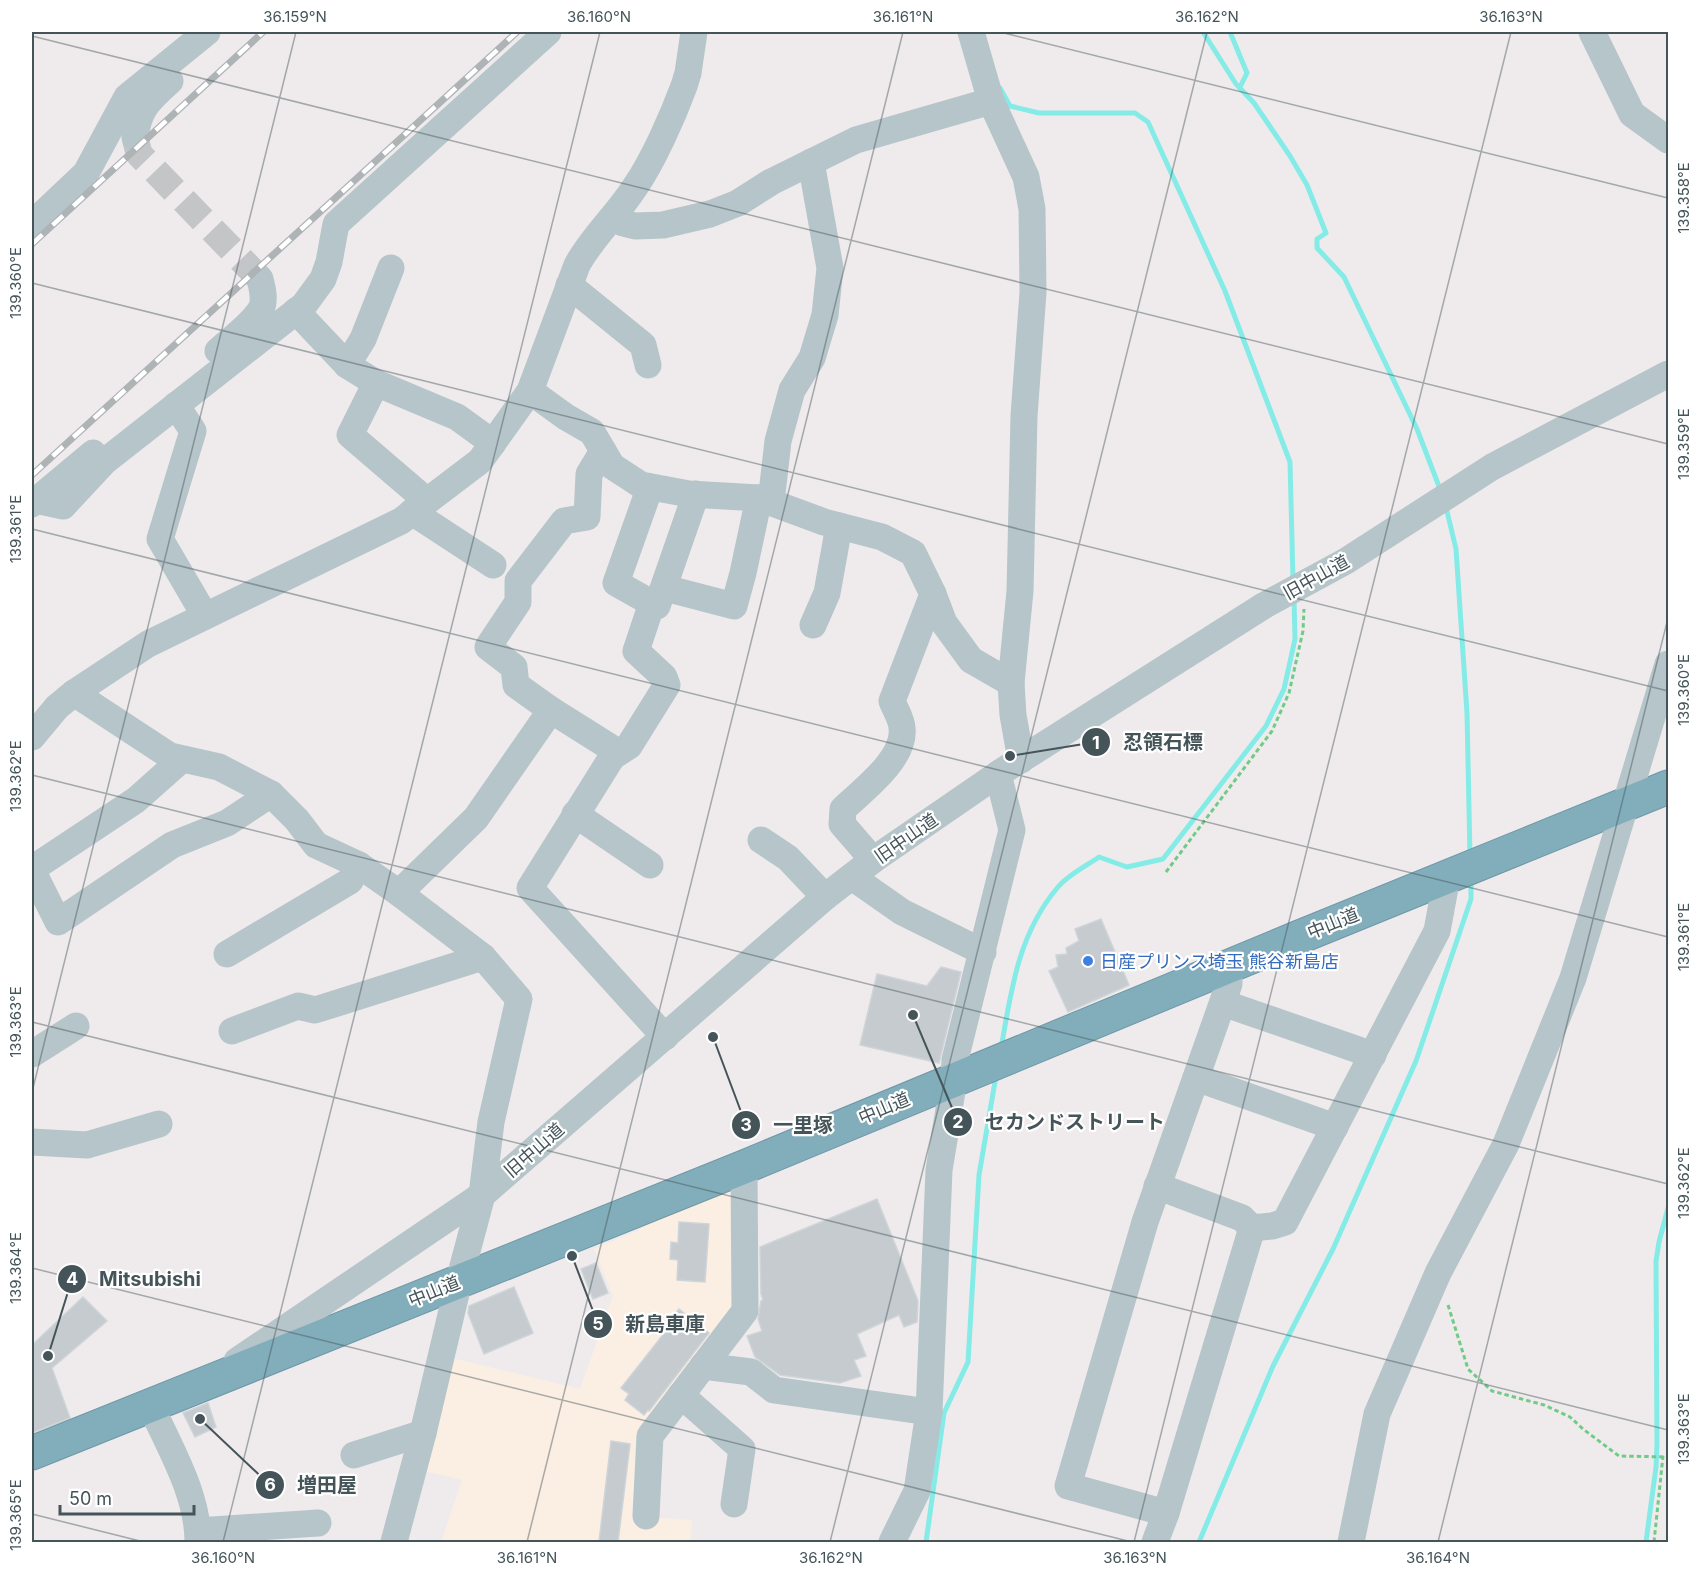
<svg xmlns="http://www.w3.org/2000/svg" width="1700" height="1574" viewBox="0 0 1700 1574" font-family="Inter,'Noto Sans JP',sans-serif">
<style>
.commercial{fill:#fbeee3}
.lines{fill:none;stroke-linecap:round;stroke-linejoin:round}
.stream{stroke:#85ebe6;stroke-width:5}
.building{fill:#c5cbcf;stroke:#cfd4d8;stroke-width:1.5}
.minor-tunnel{stroke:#c4c5c7;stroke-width:27;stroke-dasharray:27 14;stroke-linecap:butt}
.highway-casing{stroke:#6e98a7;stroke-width:35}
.path{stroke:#70cb87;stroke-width:3;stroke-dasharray:4.5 3;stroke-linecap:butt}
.minor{stroke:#b6c5c9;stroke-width:27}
.highway{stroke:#82adbb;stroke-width:33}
.rail-casing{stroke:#aeb3b6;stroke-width:7}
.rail{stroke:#fff;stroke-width:4.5;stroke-dasharray:14;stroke-linecap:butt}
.ticks{fill:none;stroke:#445459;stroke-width:1.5;stroke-opacity:0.45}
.shop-dot{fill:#3f7fe0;stroke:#fff;stroke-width:2}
.labels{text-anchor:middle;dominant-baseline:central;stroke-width:4.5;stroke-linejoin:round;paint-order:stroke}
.street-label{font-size:18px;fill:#445459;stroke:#fff}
.shop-label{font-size:18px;fill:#366cbe;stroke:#fff;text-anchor:start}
.leader{fill:none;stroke:#445459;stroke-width:2}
.callout-dot{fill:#445459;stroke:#fff;stroke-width:2}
.mark-label{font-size:18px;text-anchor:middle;font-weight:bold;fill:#fff}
.callout-label{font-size:20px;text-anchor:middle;font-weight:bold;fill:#445459;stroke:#fff;stroke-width:4.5;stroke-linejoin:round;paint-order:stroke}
.neatline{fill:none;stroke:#445459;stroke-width:2}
.ticks-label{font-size:15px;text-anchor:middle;fill:#445459}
</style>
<rect width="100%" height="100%" fill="#efebec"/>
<!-- commercial -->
<path class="commercial" d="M734 1185 733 1311 638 1438 632 1516 692 1520 690 1542H441L462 1480 425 1471 452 1358 580 1389 613 1296 594 1249 639 1230 666 1210Z"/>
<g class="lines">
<!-- stream -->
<g class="stream">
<path d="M1203 32 1236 84 1254 103 1290 156 1307 185 1326 233 1317 239V248L1344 277 1417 429 1440 489"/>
<path d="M1230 32 1247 73 1240 87"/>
<path d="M1000 88 1010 106 1039 113H1135L1148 122 1225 291 1290 462 1293 580"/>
<path d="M1446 507 1456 549 1467 713 1470 856"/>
<path d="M1001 1049C1011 991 1018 934 1058 887 1068 875 1086 866 1099 857L1127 867 1163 859 1266 726 1284 689 1295 639 1294 598"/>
<path d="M926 1542 944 1413 968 1362 979 1175 996 1076"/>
<path d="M1199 1542 1273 1366 1333 1249 1416 1061 1471 899V880"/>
<path d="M1646 1542 1656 1467 1657 1444 1656 1261 1659 1242 1668 1208"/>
</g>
</g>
<!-- building -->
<g class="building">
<path d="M1101 919 1129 985 1068 1012 1049 971 1058 967 1056 955 1067 954 1066 948 1079 941 1075 929Z"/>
<path d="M941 967 961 972 939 1063 860 1045 877 974 927 986Z"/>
<path d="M877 1199 918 1301 917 1322 904 1327 899 1315 857 1334 866 1356 854 1360 861 1376 840 1383 780 1375 755 1357 747 1336 762 1331 758 1319 761 1301 763 1300 761 1294 760 1247Z"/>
<path d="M679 1222 709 1224 705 1282 677 1280 678 1260 670 1259 671 1242 678 1243Z"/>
<path d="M596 1263 608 1293 593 1299 581 1269Z"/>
<path d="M514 1287 533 1333 484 1354 468 1313 469 1306Z"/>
<path d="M83 1297 107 1321 52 1368 70 1418 32 1433V1345Z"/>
<path d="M679 1309 709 1333 649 1411 648 1410 644 1415 625 1400 629 1394 621 1388 673 1322 670 1320Z"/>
<path d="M208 1403 216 1427 195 1437 183 1413Z"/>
<path d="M611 1441 630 1444 618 1542H599Z"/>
</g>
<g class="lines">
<!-- minor-tunnel -->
<path class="minor-tunnel" d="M135 137 139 154 260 279"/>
<defs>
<path id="highway" d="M32 1453 744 1167 1297 938 1668 787"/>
</defs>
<!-- highway casing -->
<use href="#highway" class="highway-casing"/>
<!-- path -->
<g class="path">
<path d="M1166 872 1272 731 1289 693 1303 631 1304 609"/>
<path d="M1448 1305 1468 1369 1492 1391 1544 1405 1570 1417 1583 1429 1619 1456 1668 1457"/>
<path d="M1654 1542 1663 1456"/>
</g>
<!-- minor -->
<g class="minor">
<path d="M971 32 991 101 1026 177 1032 209 1033 292 1024 416 1020 591 1011 683 1013 715 1021 760"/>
<path d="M1592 32 1632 114 1668 140"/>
<path d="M135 137C139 108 149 100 170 81"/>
<path d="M615 216 623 223 635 226 663 225 710 214 738 203 771 182 856 140 991 101"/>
<path d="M32 224 86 173 127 97 207 32"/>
<path d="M569 285 643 345 648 365"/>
<path d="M296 311 347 365 376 383"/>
<path d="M218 351C230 340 255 322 262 307 265 298 262 287 260 279"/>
<path d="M347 365 363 339 391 268"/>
<path d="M530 391 566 417 592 432 612 466 641 485 689 494 759 498 824 522 882 537 913 553 933 594 944 623 971 660 1011 683"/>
<path d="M176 405 193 431 160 539 205 616"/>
<path d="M650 487 616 583 657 606 696 494"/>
<path d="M36 500 63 506 104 462 304 305 323 279 329 262 336 224 548 32"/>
<path d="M427 501 350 435 376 383 457 417 493 443"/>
<path d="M771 502 778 441 792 390 812 358 825 315 830 268 811 162"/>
<path d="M32 504 93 453"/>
<path d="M412 512 493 565"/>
<path d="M665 588 734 606 743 573 759 498"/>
<path d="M813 625 827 593 839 526"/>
<path d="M74 693 170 756 219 767 271 794 297 820 316 845 359 865 399 893 483 957 519 999 491 1122 482 1195 459 1281 423 1433 394 1542"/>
<path d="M551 710 516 685 514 667 488 647 518 602V581L564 521 587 517 589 474 603 451"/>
<path d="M32 737 57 707 74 693 148 644 401 521 480 461 530 391 577 265C592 237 617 215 635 187 653 161 673 116 684 86L688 73 694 32"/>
<path d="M612 757 629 746 667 685 664 677 636 651 652 603"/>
<path d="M575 814 650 865"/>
<path d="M761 840 788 858 825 897"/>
<path d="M873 860 842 824 843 809C863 790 906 758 902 728 902 720 895 709 892 701L933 594"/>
<path d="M32 869 136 800 181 760"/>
<path d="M32 870 58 922 172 845 227 823 271 794"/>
<path d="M852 877 902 912 983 952"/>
<path d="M399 893 476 818 551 710 613 749 612 757 530 888 665 1037"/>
<path d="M227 954 350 881 359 865"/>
<path d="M1223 1003 1373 1055"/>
<path d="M232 1031 298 1006 315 1010 483 957"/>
<path d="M32 1054 76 1026"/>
<path d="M1196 1078 1335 1127"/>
<path d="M32 1142 87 1145 159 1124"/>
<path d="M1157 1186 1242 1218 1252 1228 1272 1226 1285 1222 1437 931 1447 877"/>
<path d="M237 1361 482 1195 825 897 873 860 998 774 1265 605 1346 561 1492 467 1668 374"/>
<path d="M703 1366 751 1372 774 1390 929 1412"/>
<path d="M681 1395 742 1449 734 1504"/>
<path d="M151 1406C170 1449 198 1494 198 1542"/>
<path d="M354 1455 423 1433"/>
<path d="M1166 1513 1068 1486 1145 1222 1229 984V966"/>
<path d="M646 1516 650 1436 745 1311 744 1167"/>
<path d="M198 1531 318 1523"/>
<path d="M892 1542 917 1491 929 1412 939 1170 954 1079 955 1060 1012 830 998 774"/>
<path d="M1155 1542 1166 1513 1252 1228"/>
<path d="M1351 1542 1377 1414 1438 1273 1506 1144 1573 978 1668 664"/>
</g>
<!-- highway -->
<use href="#highway" class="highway"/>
<defs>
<g id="rail">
<path d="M32 244 263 32"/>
<path d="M32 475 517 32"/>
</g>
</defs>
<!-- rail casing -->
<use href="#rail" class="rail-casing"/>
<!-- rail -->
<use href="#rail" class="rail"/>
</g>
<!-- ticks -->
<path class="ticks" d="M1000 32 1668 198M32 36 1668 444M32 283 1668 691M32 529 1668 937M32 775 1668 1184M32 1022 1668 1430M32 1092 296 32M32 1268 1132 1542M32 1514 144 1542M223 1542 600 32M527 1542 903 32M830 1542 1207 32M1134 1542 1511 32M1438 1542 1668 618"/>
<!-- markers -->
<circle class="shop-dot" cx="1088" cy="961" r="6"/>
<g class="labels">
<!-- street labels -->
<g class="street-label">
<text transform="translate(1316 577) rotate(-29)">旧中山道</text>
<text transform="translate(906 838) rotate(-35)">旧中山道</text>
<text transform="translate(1333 923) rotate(-22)">中山道</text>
<text transform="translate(884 1108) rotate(-23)">中山道</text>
<text transform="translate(534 1150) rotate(-41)">旧中山道</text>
<text transform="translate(434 1291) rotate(-22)">中山道</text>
</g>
<!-- shop labels -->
<g class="shop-label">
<text x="1100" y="961">日産プリンス埼玉 熊谷新島店</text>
</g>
</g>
<!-- callouts -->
<path class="leader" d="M1010 756L1096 742M913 1015L958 1122M713 1037L746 1125M48 1356L72 1279M572 1256L598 1324M200 1419L270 1485"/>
<g class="callout-dot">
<circle cx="1010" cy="756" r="6"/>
<circle cx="913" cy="1015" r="6"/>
<circle cx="713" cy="1037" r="6"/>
<circle cx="48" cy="1356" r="6"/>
<circle cx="572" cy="1256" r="6"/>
<circle cx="200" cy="1419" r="6"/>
<circle cx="1096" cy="742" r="15"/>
<circle cx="958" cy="1122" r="15"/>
<circle cx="746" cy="1125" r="15"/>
<circle cx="72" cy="1279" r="15"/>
<circle cx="598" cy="1324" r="15"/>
<circle cx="270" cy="1485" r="15"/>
</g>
<g class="mark-label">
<text x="1096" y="749">1</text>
<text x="958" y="1128">2</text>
<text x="746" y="1131">3</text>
<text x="72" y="1285">4</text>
<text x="598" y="1330">5</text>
<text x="270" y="1491">6</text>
</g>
<g class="callout-label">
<text x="1163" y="749">忍領石標</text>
<text x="1075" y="1129">セカンドストリート</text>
<text x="803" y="1132">一里塚</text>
<text x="150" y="1286">Mitsubishi</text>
<text x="665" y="1331">新島車庫</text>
<text x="327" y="1492">増田屋</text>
</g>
<!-- border -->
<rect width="1700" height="1574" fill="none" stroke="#ffffff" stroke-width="66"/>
<!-- scale -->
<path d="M60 1505v9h134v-9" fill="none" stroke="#445459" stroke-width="3"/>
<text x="69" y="1505" font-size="18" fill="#445459" stroke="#ffffff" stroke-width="4.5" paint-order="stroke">50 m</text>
<rect x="33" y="33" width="1634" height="1508" class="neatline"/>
<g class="ticks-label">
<text x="295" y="22">36.159°N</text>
<text x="599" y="22">36.160°N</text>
<text x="903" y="22">36.161°N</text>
<text x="1207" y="22">36.162°N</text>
<text x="1511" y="22">36.163°N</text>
<text transform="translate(1684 198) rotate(-90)" y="5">139.358°E</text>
<text transform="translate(16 283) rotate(-90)" y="5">139.360°E</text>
<text transform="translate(1684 444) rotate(-90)" y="5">139.359°E</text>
<text transform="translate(16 529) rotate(-90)" y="5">139.361°E</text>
<text transform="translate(1684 690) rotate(-90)" y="5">139.360°E</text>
<text transform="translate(16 776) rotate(-90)" y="5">139.362°E</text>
<text transform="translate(1684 937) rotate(-90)" y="5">139.361°E</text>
<text transform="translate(16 1022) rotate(-90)" y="5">139.363°E</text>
<text transform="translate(1684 1183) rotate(-90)" y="5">139.362°E</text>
<text transform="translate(16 1268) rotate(-90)" y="5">139.364°E</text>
<text transform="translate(1684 1429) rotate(-90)" y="5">139.363°E</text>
<text transform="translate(16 1515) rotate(-90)" y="5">139.365°E</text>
<text x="223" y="1563">36.160°N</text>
<text x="527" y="1563">36.161°N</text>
<text x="831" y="1563">36.162°N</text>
<text x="1135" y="1563">36.163°N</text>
<text x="1438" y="1563">36.164°N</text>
</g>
</svg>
